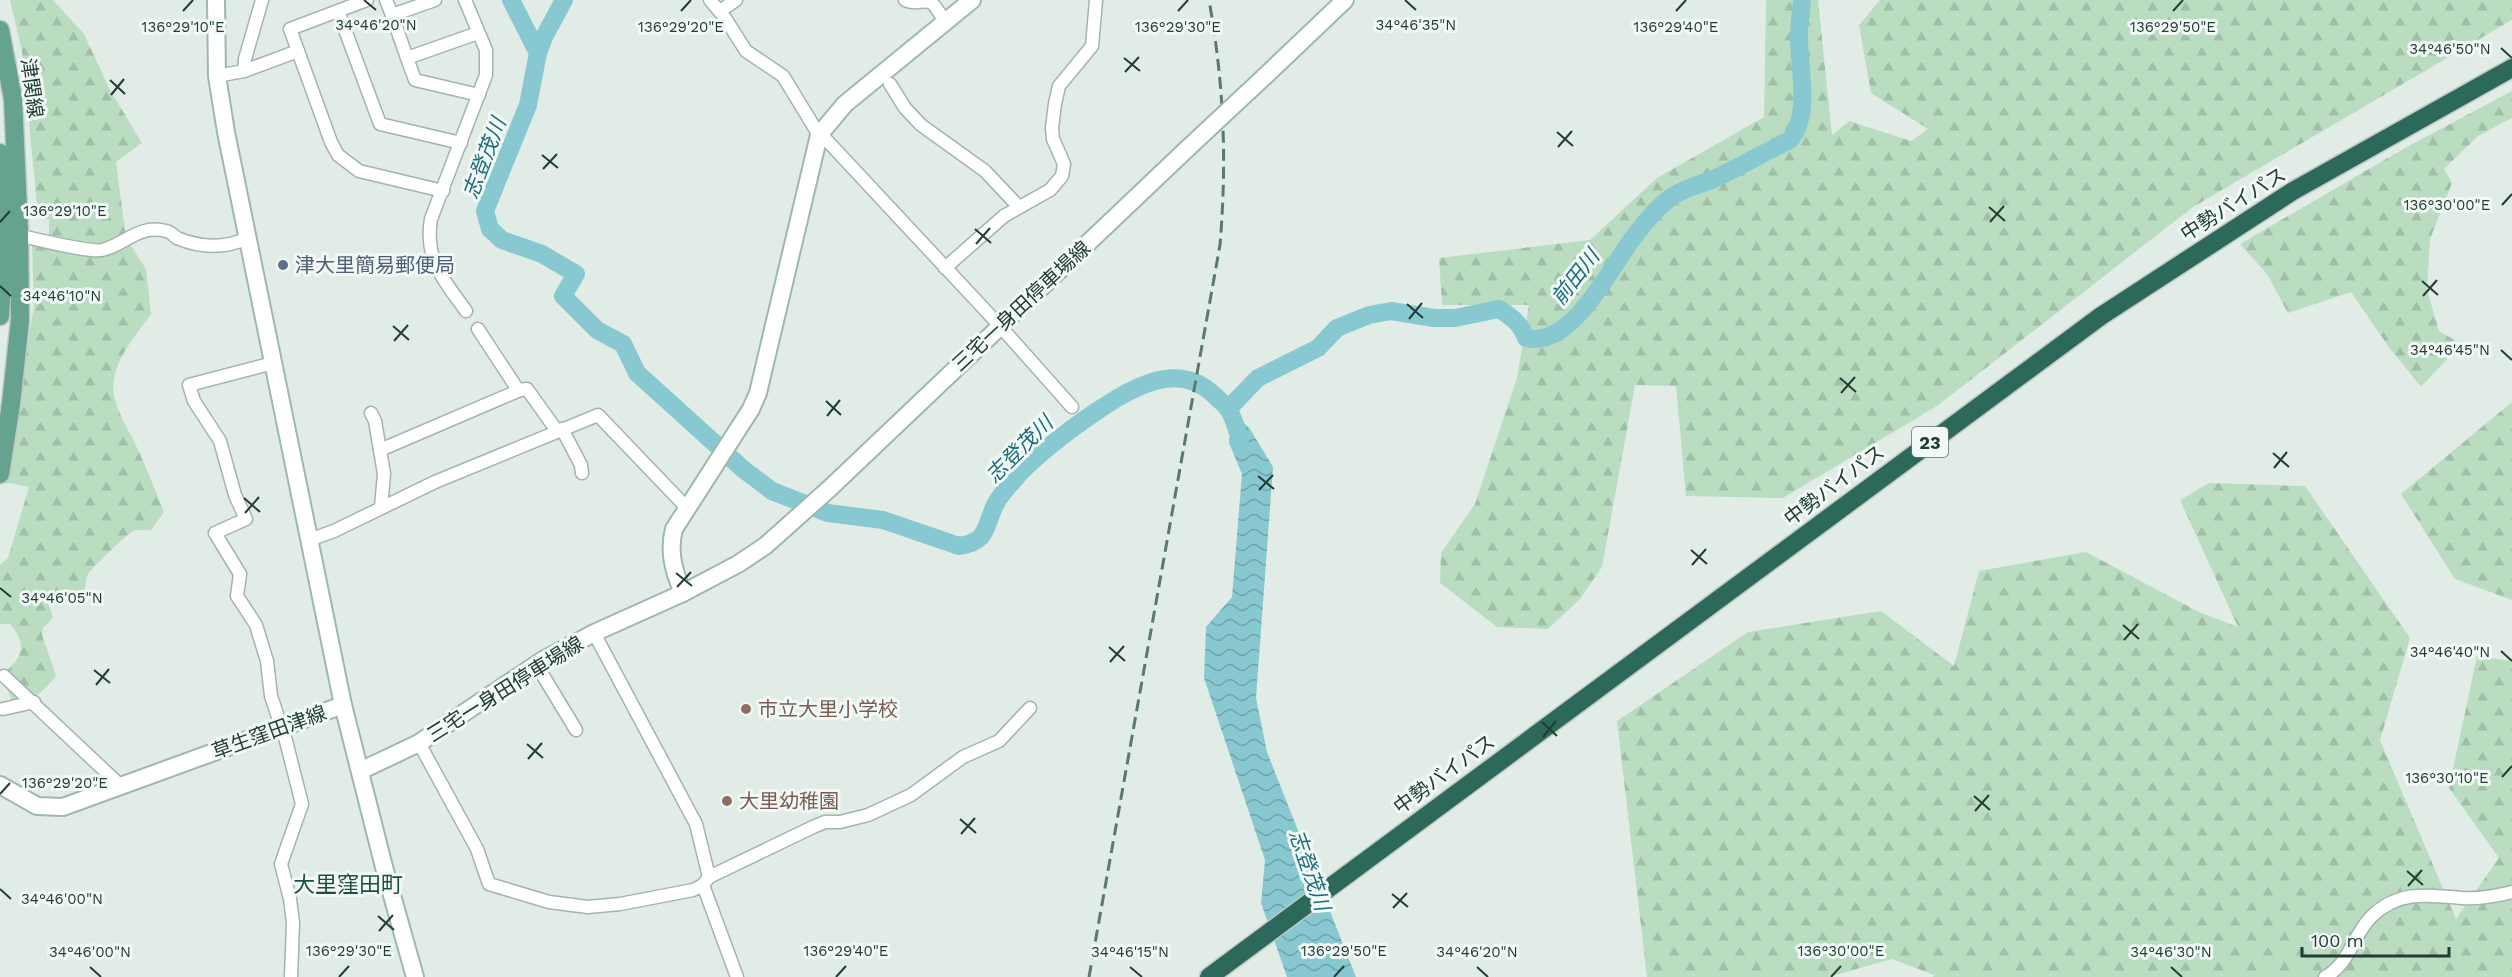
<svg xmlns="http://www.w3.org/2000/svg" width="2512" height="977" viewBox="0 0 2512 977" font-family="'Work Sans','Noto Sans JP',sans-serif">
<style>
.forest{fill:url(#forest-firs)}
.water{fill:url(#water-waves)}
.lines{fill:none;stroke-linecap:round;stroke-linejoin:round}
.river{stroke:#88c9d1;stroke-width:18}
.street-casing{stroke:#a4b4ad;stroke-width:15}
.secondary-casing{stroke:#9fb8ae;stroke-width:20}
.primary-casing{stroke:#c1c9c6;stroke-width:21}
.highway-casing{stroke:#c1c9c6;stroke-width:21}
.street{stroke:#fff;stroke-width:12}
.secondary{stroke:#fff;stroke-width:16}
.primary{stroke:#65a28f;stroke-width:18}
.highway{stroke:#2d695a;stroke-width:18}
.rail{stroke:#5c786f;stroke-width:3;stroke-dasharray:12 6;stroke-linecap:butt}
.secondary-bridge-casing{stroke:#9fb8ae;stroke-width:20;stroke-linecap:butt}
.secondary-bridge{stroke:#fff;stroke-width:16}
.ticks{fill:none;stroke:#213d34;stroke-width:2}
.service-dot{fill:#5c6f8a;stroke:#f2f8f5;stroke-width:2}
.education-dot{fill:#8d6e63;stroke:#f2f8f5;stroke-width:2}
.labels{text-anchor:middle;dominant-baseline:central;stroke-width:6;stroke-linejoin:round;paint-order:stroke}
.shield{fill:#f2f8f5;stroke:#60756e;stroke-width:1.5}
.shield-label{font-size:18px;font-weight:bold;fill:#213d34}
.street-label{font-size:20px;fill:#213d34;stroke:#f2f8f5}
.service-label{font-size:20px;fill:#4e5e75;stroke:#f2f8f5;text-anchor:start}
.education-label{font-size:20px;fill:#785e54;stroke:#f2f8f5;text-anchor:start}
.water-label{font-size:21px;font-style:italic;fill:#1b6d79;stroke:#f2f8f5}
.quarter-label{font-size:22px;fill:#1d4f40;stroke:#f2f8f5}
.ticks-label{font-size:15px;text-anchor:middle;fill:#213d34;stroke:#f2f8f5;stroke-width:6;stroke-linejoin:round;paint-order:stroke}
</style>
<defs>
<pattern id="forest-firs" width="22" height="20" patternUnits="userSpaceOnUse" patternTransform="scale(1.5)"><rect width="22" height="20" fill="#baddc2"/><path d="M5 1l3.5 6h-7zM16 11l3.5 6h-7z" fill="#a0bfa7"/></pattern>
<pattern id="water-waves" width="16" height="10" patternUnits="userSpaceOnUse" patternTransform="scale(1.5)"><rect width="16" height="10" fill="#88c9d1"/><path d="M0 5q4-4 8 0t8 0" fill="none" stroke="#6fa4aa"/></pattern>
</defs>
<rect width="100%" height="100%" fill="#e1ece6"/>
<!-- forest -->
<g class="forest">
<path d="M10 0H53L84 34 110 90 142 143 116 162 126 238 146 269 151 314C137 334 119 354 114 378 109 404 130 430 139 452 148 472 156 492 164 512L151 530C145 531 139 529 133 531 128 533 91 569 88 574 84 584 87 593 78 600L65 591 51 597 49 605 53 618 43 628 42 635 56 676C44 690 33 702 14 704L7 689 0 682V676C22 659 29 647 10 624H0V565L8 558 29 487 4 482 34 306 32 244 49 234V220L38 216 22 51Z"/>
<path d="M1766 0H1818L1832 135 1849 121 1911 141 1928 129 1871 93 1859 25 1880 0H2512V20L2193 207 1937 406 1783 498 1686 496 1676 386 1635 385 1602 567 1580 599 1548 629 1497 627 1440 583 1441 553 1475 504 1517 378 1529 305H1442L1439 258 1590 240 1657 178 1764 117Z"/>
<path d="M2512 91V118L2478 136 2444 169 2452 183 2430 239 2427 290 2439 331 2461 344 2421 387 2388 346 2351 292 2288 313 2267 274 2240 244 2405 148Z"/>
<path d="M2512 402V600L2455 579 2401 494Z"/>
<path d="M2209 483 2305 486 2410 638 2380 740 2456 919 2499 858 2449 788 2477 656 2512 661V977H1933L1934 975 1892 959 1828 977H1647L1617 721 1748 632 1881 611 1954 666 1979 571 2086 552 2199 612 2238 627 2180 500Z"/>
</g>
<!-- water -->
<path class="water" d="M1232 411 1250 429 1273 467 1256 698 1267 752 1356 977H1287L1261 903 1265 860 1204 678 1206 627 1232 597 1242 474 1229 443Z"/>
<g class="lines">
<!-- river -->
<g class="river">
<path d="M511 0 538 53"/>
<path d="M564 0 544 37 538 53 528 105 485 211 490 229 502 240 542 254 576 274 563 296 597 330 623 344 637 373 743 469 772 491 828 513 883 520 959 546C989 541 984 528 995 505 1000 494 1012 483 1020 473 1042 450 1068 431 1094 413 1129 390 1175 359 1213 394 1218 399 1225 404 1229 410 1234 419 1237 430 1240 440"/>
<path d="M1228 409 1258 378 1318 348 1337 328 1369 315 1391 311 1434 318H1455L1499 309C1512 317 1521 324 1526 338 1573 349 1611 265 1636 234 1645 222 1658 207 1670 198 1685 187 1701 185 1716 178 1741 166 1765 152 1790 140 1811 115 1799 69 1799 38 1799 25 1801 13 1802 0"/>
</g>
<defs>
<g id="street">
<path d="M367 0 290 29 331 142 338 155 359 171 443 191"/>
<path d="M386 0 392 15 435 0"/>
<path d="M465 0 486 50V75L431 219C424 260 444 280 466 311"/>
<path d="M710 0 725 18 746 51 783 76 819 135"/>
<path d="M905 0C913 5 922 0 930 2 936 5 941 16 945 22"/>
<path d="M338 11 380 124 461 143"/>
<path d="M720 11 736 0"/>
<path d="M392 15 407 58"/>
<path d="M478 33 407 58 415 80 479 95"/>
<path d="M244 71 245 59 262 0"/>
<path d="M217 76 244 71 298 51"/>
<path d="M890 84 905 108 921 125 985 171 1018 206"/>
<path d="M820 133 1000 326 1072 407"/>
<path d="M12 234C28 237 89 253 102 250 125 245 138 224 166 231 170 231 174 236 177 238 201 248 224 249 248 238"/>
<path d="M945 268 1004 216 1050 190 1062 176 1064 164 1053 139 1052 128 1055 104 1059 86 1092 46 1096 0"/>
<path d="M478 329 516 387 520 390 527 389 557 431"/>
<path d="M273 363 189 385 194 401 220 441 235 495 246 519 215 533 240 574 237 596 256 625 267 661 271 696 286 741 302 804 281 864 290 899 293 923 291 977"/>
<path d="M371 413 375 421 380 450"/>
<path d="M562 429 581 465 582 473"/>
<path d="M381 507 384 474 380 450 520 390"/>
<path d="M309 540 334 531 435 482 598 415 687 508"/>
<path d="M594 633 696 824 709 877"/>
<path d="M536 664 576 730"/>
<path d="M4 676 122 787"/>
<path d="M3 709 34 702"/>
<path d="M419 743 477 849 489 884 549 902 588 907 620 904 693 890 703 885 709 877 813 827 825 822H840L868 815 911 795 963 757 999 741 1030 708"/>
<path d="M703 885 737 977"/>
<path d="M2325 977C2350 964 2353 934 2372 916 2399 890 2428 895 2462 898 2479 899 2496 896 2512 892"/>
</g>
<g id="secondary">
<path d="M216 0 217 76 226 132 343 705 384 867 415 977"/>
<path d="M1263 78 1345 0"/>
<path d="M683 593C674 572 668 552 674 529L751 409 758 393 819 135 845 104 972 0"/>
<path d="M360 771 419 743 543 660 594 633 683 593 738 564 765 546 829 489 1188 148"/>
<path d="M0 785 37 806 63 807 343 705"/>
</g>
<g id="primary">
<path d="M0 30 13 99 19 231 20 320 11 404 0 474"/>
<path d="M0 153 5 233 0 316"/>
</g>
<path id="highway" d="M1209 977 2101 316 2293 191 2512 68"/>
</defs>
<!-- street casing -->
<use href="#street" class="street-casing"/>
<!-- secondary casing -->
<use href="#secondary" class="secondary-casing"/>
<!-- primary casing -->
<use href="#primary" class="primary-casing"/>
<!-- highway casing -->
<use href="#highway" class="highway-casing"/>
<!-- street -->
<use href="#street" class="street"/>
<!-- secondary -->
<use href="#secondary" class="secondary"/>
<!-- primary -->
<use href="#primary" class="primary"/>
<!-- highway -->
<use href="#highway" class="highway"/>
<!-- rail -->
<path class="rail" d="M1089 977 1220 245C1227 160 1224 84 1209 0"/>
<defs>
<path id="secondary-bridge" d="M1188 148 1263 78"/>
</defs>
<!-- secondary-bridge casing -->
<use href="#secondary-bridge" class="secondary-bridge-casing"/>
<!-- secondary-bridge -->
<use href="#secondary-bridge" class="secondary-bridge"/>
</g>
<!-- ticks -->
<path class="ticks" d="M364 0 376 10M1405 0 1416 10M183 11 193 0M681 11 691 0M1178 11 1188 0M1676 11 1686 0M2173 11 2183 0M2501 48 2512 58M1124 58 1140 71M1125 72 1139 57M110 80 125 94M111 95 124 79M1557 132 1573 146M1558 147 1572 131M542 155 558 168M543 169 557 154M2502 205 2512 194M1989 207 2005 221M0 222 10 211M1990 222 2004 206M975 229 991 243M976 244 990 228M2422 281 2438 295M0 286 11 296M2423 296 2437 280M1407 304 1423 318M1409 319 1422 303M393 326 409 340M394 341 408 325M2501 350 2512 360M1840 378 1856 392M1841 393 1855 377M826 401 841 415M827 416 840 400M2273 453 2289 467M2274 468 2287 452M1258 476 1274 489M1259 490 1273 475M244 498 260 512M245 513 259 497M1691 550 1707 564M1692 565 1706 549M676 573 692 586M677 587 691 572M0 588 11 597M2123 625 2139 639M2124 640 2138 624M1109 647 1125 661M2501 651 2512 661M1110 662 1124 646M94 670 110 683M96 685 109 669M1542 722 1557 736M1543 737 1556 721M527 744 543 758M528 759 542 743M2502 777 2512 766M0 794 10 783M1974 796 1990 810M1975 811 1989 795M960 819 976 833M961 834 975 818M2407 871 2423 885M2408 886 2422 870M0 889 11 899M1392 894 1408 907M1393 908 1407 893M378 916 394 930M379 931 393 915M90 967 101 977M1130 967 1142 977M1477 967 1488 977M2171 967 2182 977M339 977 349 966M836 977 846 966M1334 977 1344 966M1831 977 1841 966"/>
<!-- markers -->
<circle class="service-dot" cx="283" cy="265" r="6"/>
<g class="education-dot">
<circle cx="746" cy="709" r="6"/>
<circle cx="727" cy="801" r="6"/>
</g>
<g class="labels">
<!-- shield labels -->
<rect class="shield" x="1912" y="427" width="36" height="30" rx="4.5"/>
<g class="shield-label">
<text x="1930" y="442">23</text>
</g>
<!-- street labels -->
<g class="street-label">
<text transform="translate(32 88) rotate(82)">津関線</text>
<text transform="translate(2233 204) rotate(-32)">中勢バイパス</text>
<text transform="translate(1021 306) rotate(-43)">三宅一身田停車場線</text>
<text transform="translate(1834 485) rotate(-37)">中勢バイパス</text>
<text transform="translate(505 689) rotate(-32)">三宅一身田停車場線</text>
<text transform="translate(269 732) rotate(-20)">草生窪田津線</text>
<text transform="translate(1444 774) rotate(-36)">中勢バイパス</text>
</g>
<!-- service labels -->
<g class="service-label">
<text x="295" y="265">津大里簡易郵便局</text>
</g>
<!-- education labels -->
<g class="education-label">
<text x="758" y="709">市立大里小学校</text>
<text x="739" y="801">大里幼稚園</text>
</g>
<!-- water labels -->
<g class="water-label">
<text transform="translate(484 158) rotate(-69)">志登茂川</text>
<text transform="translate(1575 277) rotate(-52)">前田川</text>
<text transform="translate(1019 449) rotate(-45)">志登茂川</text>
<text transform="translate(1310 870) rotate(71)">志登茂川</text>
</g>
<!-- quarter labels -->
<g class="quarter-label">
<text x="348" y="884">大里窪田町</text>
</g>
</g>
<g class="ticks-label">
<text x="376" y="30">34°46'20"N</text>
<text x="1416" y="30">34°46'35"N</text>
<text x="183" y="32">136°29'10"E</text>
<text x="681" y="32">136°29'20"E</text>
<text x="1178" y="32">136°29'30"E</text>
<text x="1676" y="32">136°29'40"E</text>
<text x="2173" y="32">136°29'50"E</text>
<text x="2450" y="54">34°46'50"N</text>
<text x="2447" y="210">136°30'00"E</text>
<text x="65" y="216">136°29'10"E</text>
<text x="62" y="301">34°46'10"N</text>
<text x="2450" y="355">34°46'45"N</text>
<text x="62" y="603">34°46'05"N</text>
<text x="2450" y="657">34°46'40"N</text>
<text x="2447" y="783">136°30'10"E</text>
<text x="65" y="788">136°29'20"E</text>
<text x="62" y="904">34°46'00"N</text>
<text x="349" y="956">136°29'30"E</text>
<text x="846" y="956">136°29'40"E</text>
<text x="1344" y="956">136°29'50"E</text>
<text x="1841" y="956">136°30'00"E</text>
<text x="90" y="957">34°46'00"N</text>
<text x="1130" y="957">34°46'15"N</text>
<text x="1477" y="957">34°46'20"N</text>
<text x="2171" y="957">34°46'30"N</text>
</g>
<!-- scale -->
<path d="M2302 947v9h147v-9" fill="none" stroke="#213d34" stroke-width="3"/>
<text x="2311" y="947" font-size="18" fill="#213d34" stroke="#f2f8f5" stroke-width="4.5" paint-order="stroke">100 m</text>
</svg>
